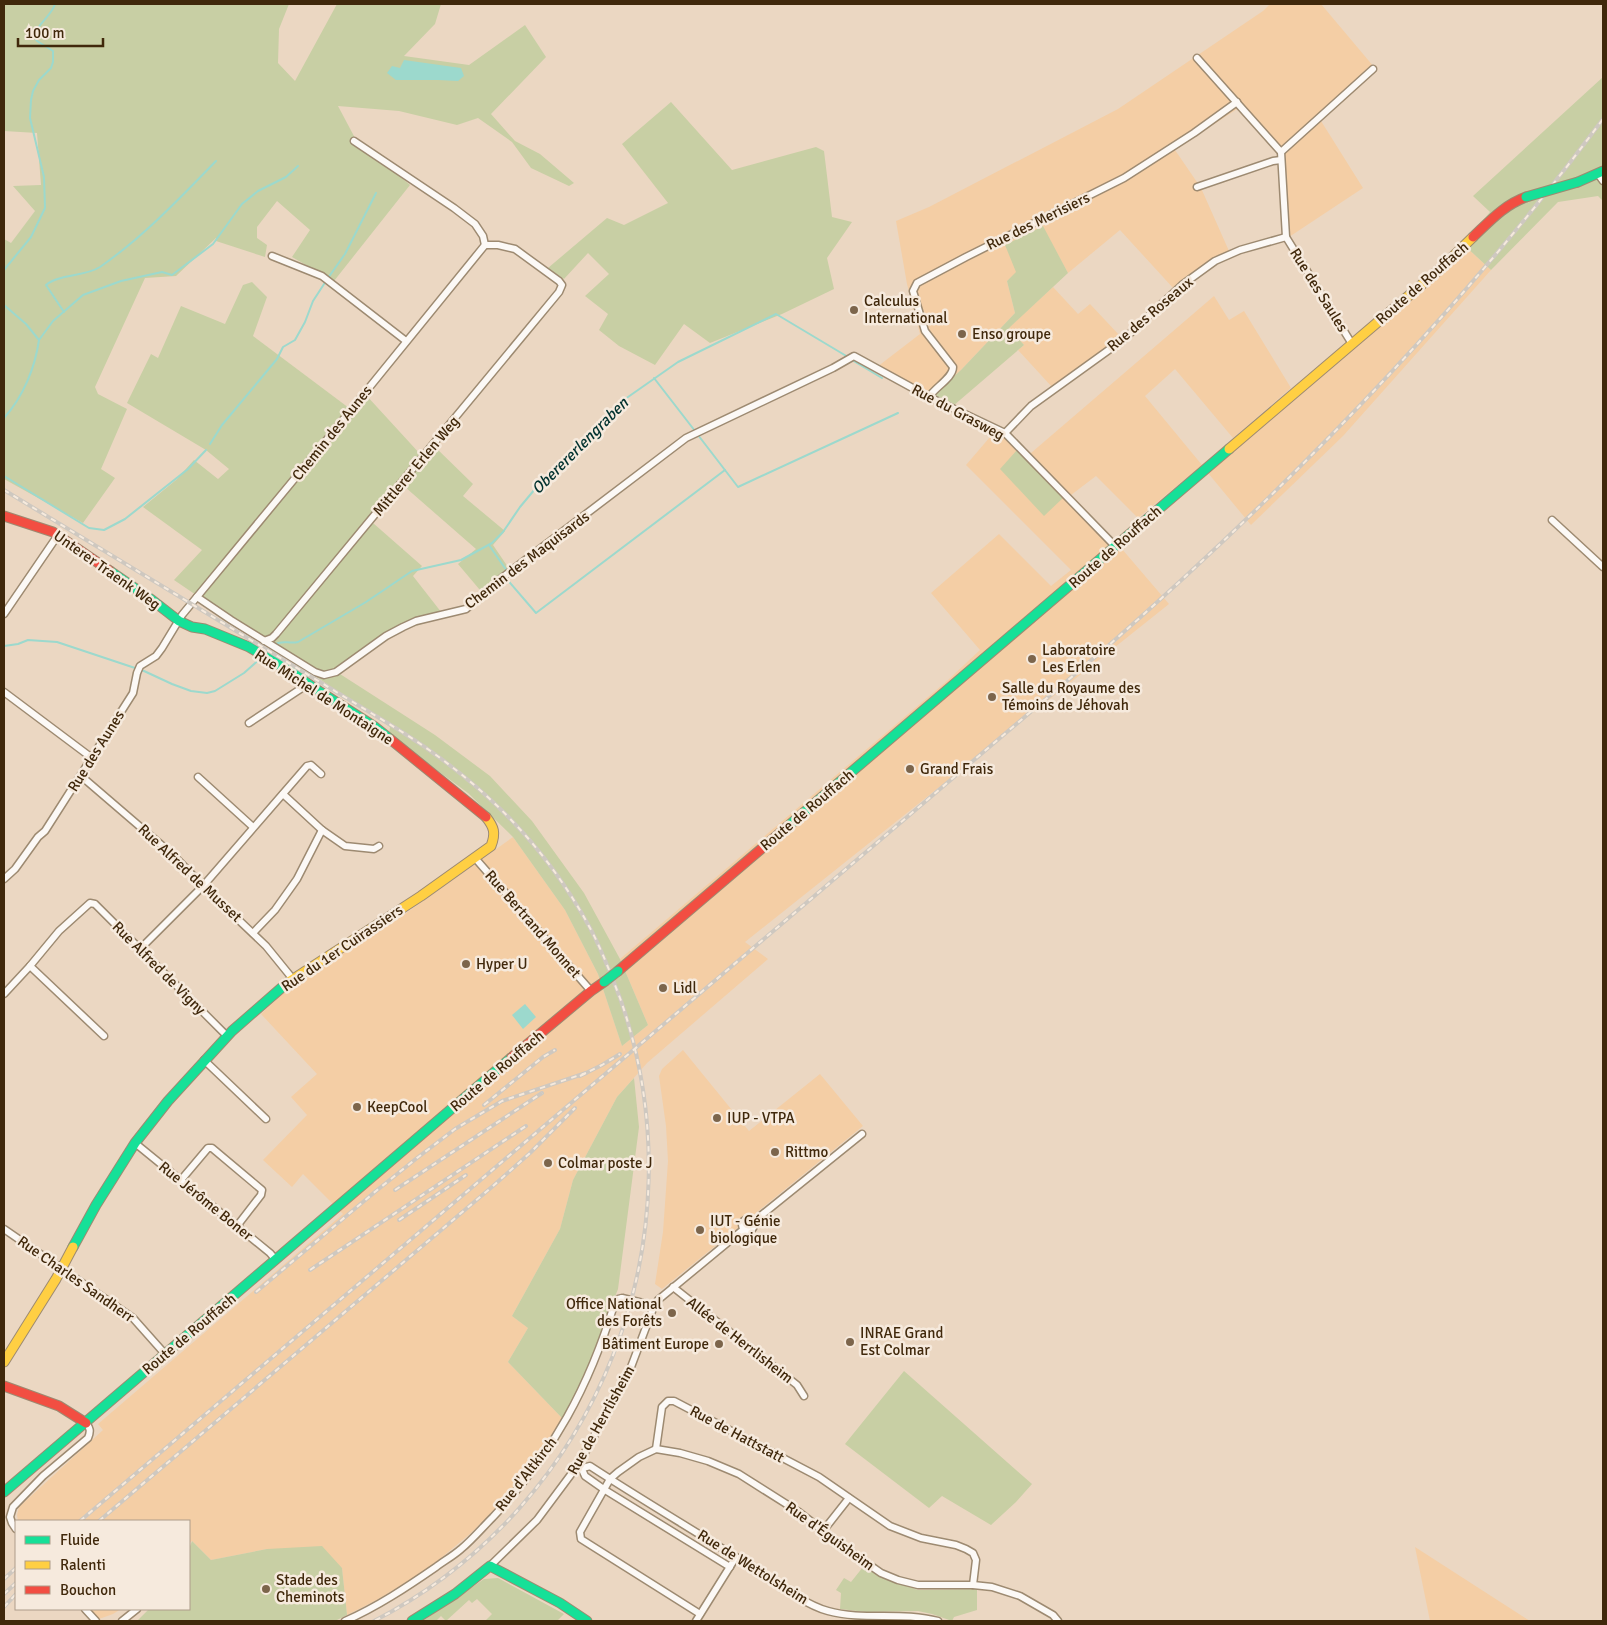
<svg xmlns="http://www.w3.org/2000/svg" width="1607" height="1625" viewBox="0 0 1607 1625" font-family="Signika,sans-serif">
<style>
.built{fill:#f4cea5}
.green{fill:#c8cfa4}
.water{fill:#9cd9cd}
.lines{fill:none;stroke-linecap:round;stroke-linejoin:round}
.stream{stroke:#9cd9cd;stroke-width:2}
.street-casing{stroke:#9d8a71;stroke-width:9}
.fast-casing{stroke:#9d8a71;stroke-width:11}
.slow-casing{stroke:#9d8a71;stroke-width:11}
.jam-casing{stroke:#9d8a71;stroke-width:11}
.street{stroke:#fcf9f6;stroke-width:6}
.fast{stroke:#16e098;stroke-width:9}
.slow{stroke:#ffcf43;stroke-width:9}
.jam{stroke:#f24e42;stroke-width:9}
.rail-casing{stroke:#cec8c0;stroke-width:4}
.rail{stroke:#f6eadd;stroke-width:2;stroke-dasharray:5.5;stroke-linecap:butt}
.street-bridge-casing{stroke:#9d8a71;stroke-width:9;stroke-linecap:butt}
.fast-bridge-casing{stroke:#9d8a71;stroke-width:11;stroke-linecap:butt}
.street-bridge{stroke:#fcf9f6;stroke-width:6}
.fast-bridge{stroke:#16e098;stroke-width:9}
.poi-dot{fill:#7c654b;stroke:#f6eadd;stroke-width:2}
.labels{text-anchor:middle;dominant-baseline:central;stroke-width:5;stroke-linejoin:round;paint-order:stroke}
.street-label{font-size:15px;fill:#40280b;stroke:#f6eadd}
.poi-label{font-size:15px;fill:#40280b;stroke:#f6eadd;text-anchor:start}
.water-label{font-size:16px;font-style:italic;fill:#00312e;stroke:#f6eadd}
</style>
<rect width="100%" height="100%" fill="#ebd7c2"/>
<!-- built -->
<g class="built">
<path d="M1270 4H1321L1374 67 1321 121 1363 188 1289 237 1277 153 1237 109 1175 150 1201 188 1229 251 1212 260 1174 289 1120 230 1068 273 1042 226 1017 272 1007 281 1015 313 961 370 931 397 877 367 920 334 907 284 896 221 929 207 1118 109 1263 11Z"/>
<path d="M1463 244 1491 270 1343 436 1251 525 1208 473Z"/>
<path d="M1053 287 1078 314 1090 304 1121 337 1052 387 1018 350 1024 345 1008 328Z"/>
<path d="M1214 296 1229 320 1244 311 1291 388 1233 438 1175 369 1145 396 1202 465 1138 518 1096 476 1071 495 1116 542 1169 604 745 942 768 959 647 1063 617 1097 573 1180 560 1229 512 1316 528 1328 508 1362 563 1419 542 1451 522 1477 502 1502 471 1533 429 1568 377 1600 347 1615 342 1568 267 1549 211 1560 192 1541 189 1543V1521H18L17 1515 19 1507 103 1430 98 1424 343 1214 303 1174 292 1187 263 1160 307 1115 291 1097 317 1074 261 1014 295 983 345 950 388 926 513 837 565 910 598 974 622 1046 648 1025 620 959 948 680 980 650 931 593 999 534 1051 586 1071 570 966 465 996 430 1031 453Z"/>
<path d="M683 1050 749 1131 820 1074 863 1126 752 1216H748L743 1218 740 1221V1226L662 1289 655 1284 663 1232 668 1161 666 1126 659 1076 662 1069Z"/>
<path d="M1415 1547 1530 1621H1430Z"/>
<path d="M91 1609H121L113 1614 99 1619Z"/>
</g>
<!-- green -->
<g class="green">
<path d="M4 4H289L279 29 278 63 295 81 337 4H441L435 24 404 56 469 65 525 25 546 57 491 114 515 141 540 154 574 183 569 186 531 168 512 142 478 118 457 125 399 111 338 106 355 138 410 185 334 281 292 257 310 230 277 201 257 227V238L267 245 265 257 216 241V238L176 276 145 278 95 387 98 394 127 409 101 469 115 478 83 523 4 479V239L11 243 35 211 13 186 41 185 37 133 4 131Z"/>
<path d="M1603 77V201L1598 196 1558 202 1491 270 1463 244 1490 212 1473 196Z"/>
<path d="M671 102 732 170 816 147 824 151 832 217 852 222 827 258 834 289 782 314 710 343 684 324 655 365 619 346 599 330 608 314 585 296 609 274 588 253 564 279 548 268 607 218 624 225 668 203 622 144Z"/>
<path d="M1043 226 1068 273 1009 328 1024 345 953 406 931 397 961 370 1015 313 1007 281 1016 272 1005 245Z"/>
<path d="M252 282 267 297 253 336 353 411 366 395 421 455 432 444 473 484 463 496 505 531 493 545 510 570 485 596 458 564 476 549 405 487 373 523 422 566 413 576 445 617 399 631 340 674 435 735 490 776 532 821 584 893 620 959 648 1025 622 1046 598 974 565 910 513 837 468 793 389 735 390 727 174 580 202 550 143 507 176 480 194 460 218 479 229 469 206 450 127 403 151 354 158 358 181 306 225 324 243 285Z"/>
<path d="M1017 450 1064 497 1044 516 1000 469Z"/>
<path d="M634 1078 639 1127 618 1289 581 1384 563 1419 508 1362 528 1328 512 1316 560 1229 573 1180 617 1097Z"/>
<path d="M904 1371 1032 1484 1016 1502 991 1525 942 1496 929 1508 845 1444Z"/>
<path d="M192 1541 211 1560 267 1549 322 1546 342 1568 347 1615 335 1621H137L149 1609H189V1549Z"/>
<path d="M863 1567 886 1579 918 1590 977 1589V1610L954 1617 952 1621 932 1614 918 1611 866 1612 840 1609 841 1593 836 1590 844 1578 851 1582Z"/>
<path d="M498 1578 564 1614 557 1621H485L492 1614 477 1599 472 1603 469 1600 446 1621 441 1616 436 1621H423L484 1579Z"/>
</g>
<!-- water -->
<g class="water">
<path d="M404 60 461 68 464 76 458 81 438 80H396L387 73 392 66 400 68Z"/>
<path d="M525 1004 536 1017 523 1029 512 1015Z"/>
</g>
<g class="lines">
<!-- stream -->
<g class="stream">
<path d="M4 270 31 237 45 208 44 177 30 118 31 100 33 91 39 80 51 68 53 62V51L37 41 34 37C37 23 51 17 55 4"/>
<path d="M328 278 345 254 376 193"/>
<path d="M4 305 26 324 39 340C35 368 23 397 4 418"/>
<path d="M64 312 46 285C59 274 84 277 100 267 143 237 179 199 216 161"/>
<path d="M39 340 53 321 83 295 121 281 162 272 172 275 213 244 242 204 258 191 286 177 298 166"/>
<path d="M852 360 882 378"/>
<path d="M654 378 695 431"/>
<path d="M698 435 738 487 898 413"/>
<path d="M210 444 222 425 277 359 283 347 295 340 305 322 313 301 326 281"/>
<path d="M4 476 89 528 104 530 125 519 188 469 206 450"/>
<path d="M489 545 507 571"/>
<path d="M505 577 536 613 725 470"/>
<path d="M276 644C282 640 290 644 298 642L366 602 412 571 461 560 492 543 503 532 520 507 545 477 582 442 618 404 678 362 776 314 848 357"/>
<path d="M4 646 18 644 28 640 57 642 144 671 172 684 191 691 207 693 215 691 244 673 261 658"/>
</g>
<defs>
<g id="street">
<path d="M1197 58 1281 152 1286 237 1352 344"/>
<path d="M1281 152 1373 69"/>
<path d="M1598 174 1603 181"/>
<path d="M1197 187 1273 161 1281 160"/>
<path d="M272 256 322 276 406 341"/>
<path d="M929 397C935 387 953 378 953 367L925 331 913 291 917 283 966 257 1124 178 1194 133 1237 102"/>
<path d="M1005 433 1031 406 1124 339 1182 285 1215 261 1240 250 1286 237"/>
<path d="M1552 520 1603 567"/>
<path d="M197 597 231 620 315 672 324 675 336 672 386 636 403 627 416 621 466 609 503 577 686 438 833 368 854 356 929 397 1005 433 1115 546"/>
<path d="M4 614 58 535"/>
<path d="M264 641 272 638 276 634 559 292 562 285 559 281 515 249 498 245H485L483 236 475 224 454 208 354 141"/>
<path d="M4 692 92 758"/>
<path d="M249 723 308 684"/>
<path d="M81 776 173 855 203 886 266 946 292 978"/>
<path d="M198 777 253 827"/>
<path d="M283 794 322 830 345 846 374 849 379 846"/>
<path d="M475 858 591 991"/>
<path d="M4 879 15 869 38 837 45 831 133 693 137 673 140 666 156 656 162 648 182 615 329 437 485 245"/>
<path d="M253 933 275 910 297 879 322 830"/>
<path d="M141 948 203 886 307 766 311 765 321 774"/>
<path d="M30 966 104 1036"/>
<path d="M4 994 30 966 59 931 90 903 95 904 227 1036"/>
<path d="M204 1060 266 1119"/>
<path d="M135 1143 270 1253 276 1260"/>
<path d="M181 1180 208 1148H212L262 1190 261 1195 237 1226"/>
<circle cx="748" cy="1225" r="6"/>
<path d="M753 1222 862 1134"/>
<path d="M4 1229 133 1318 165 1354"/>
<path d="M673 1287 797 1385 804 1396"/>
<path d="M656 1449 662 1407 668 1401H674L819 1477 890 1526 921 1538 956 1545 966 1549 973 1553 976 1560 973 1585"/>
<path d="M581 1467 585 1476 605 1490 730 1567"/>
<path d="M583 1468 590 1466C639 1498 690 1528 739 1559 763 1574 802 1604 828 1611 864 1621 902 1611 938 1621"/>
<path d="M16 1529 12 1523 10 1517 13 1507 43 1476 88 1438C91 1431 90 1428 86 1423"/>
<path d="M823 1531 849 1498"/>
<path d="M490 1566 537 1520 578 1465 628 1375 654 1306 658 1300 744 1229"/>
<path d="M85 1609 96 1621"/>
<path d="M700 1614 581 1539 580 1532 610 1479 618 1472 639 1457 656 1449 680 1453 708 1461 739 1474 799 1512 848 1550 881 1573 898 1580 918 1585H973L992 1587 1020 1596 1053 1615 1058 1621"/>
<path d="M122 1621 137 1609"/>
<path d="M345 1621C377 1607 407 1587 436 1567 444 1561 453 1556 461 1549 472 1540 482 1528 493 1517 554 1452 589 1387 615 1302L618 1299 622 1298"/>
<path d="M696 1621 736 1557"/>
</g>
<g id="fast">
<path d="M1578 182 1603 171"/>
<path d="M110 571 152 600 179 621 192 627 205 629 249 647 295 674 314 688 375 727 390 739"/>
<path d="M787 827 1229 449"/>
<path d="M73 1247 96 1205 135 1143 168 1101 232 1031 287 983"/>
<path d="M4 1492 511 1058"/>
<path d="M412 1621 455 1594 490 1566 560 1603 587 1621"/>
</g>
<g id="slow">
<path d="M1229 449 1440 269 1473 237"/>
<path d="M287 983 421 896 491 846C496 833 494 827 486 817"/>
<path d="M4 1362 56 1279 73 1247"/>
</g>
<g id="jam">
<path d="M1473 237C1490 221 1504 205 1526 197"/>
<path d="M4 516 53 532 110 571"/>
<path d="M390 739 486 817"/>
<path d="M618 971 787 827"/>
<path d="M511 1058 591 991 604 982"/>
<path d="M4 1386 59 1406 86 1423"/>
</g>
</defs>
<!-- street casing -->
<use href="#street" class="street-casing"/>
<!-- fast casing -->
<use href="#fast" class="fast-casing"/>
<!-- slow casing -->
<use href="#slow" class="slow-casing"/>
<!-- jam casing -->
<use href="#jam" class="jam-casing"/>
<!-- street -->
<use href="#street" class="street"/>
<!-- fast -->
<use href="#fast" class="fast"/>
<!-- slow -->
<use href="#slow" class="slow"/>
<!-- jam -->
<use href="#jam" class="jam"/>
<defs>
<g id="rail">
<path d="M4 490 399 730C480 781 544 843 590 928 602 950 611 975 620 998 704 1237 599 1505 374 1621"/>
<path d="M580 1076 602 1065 620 1054"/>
<path d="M484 1105 543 1057 555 1050"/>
<path d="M395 1190 542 1093"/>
<path d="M399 1220 466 1175"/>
<path d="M310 1270 526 1126"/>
<path d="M256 1292 376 1191 417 1158 455 1129 502 1101 586 1073"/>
<path d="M80 1521 1108 646C1289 487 1459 313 1603 119"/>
<path d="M99 1521 493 1186 530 1153 575 1108"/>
<path d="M4 1579 16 1568"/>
<path d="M4 1594 16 1583"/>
<path d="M4 1607 16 1594"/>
</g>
</defs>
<!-- rail casing -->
<use href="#rail" class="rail-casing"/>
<!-- rail -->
<use href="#rail" class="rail"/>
<defs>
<path id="street-bridge" d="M622 1298 643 1303"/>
<g id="fast-bridge">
<path d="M1526 197 1578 182"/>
<path d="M604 982 618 971"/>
</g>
</defs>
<!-- street-bridge casing -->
<use href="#street-bridge" class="street-bridge-casing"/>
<!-- fast-bridge casing -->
<use href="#fast-bridge" class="fast-bridge-casing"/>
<!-- street-bridge -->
<use href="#street-bridge" class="street-bridge"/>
<!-- fast-bridge -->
<use href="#fast-bridge" class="fast-bridge"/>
</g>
<!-- markers -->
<g class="poi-dot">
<circle cx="854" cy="310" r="5"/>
<circle cx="962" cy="334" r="5"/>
<circle cx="1032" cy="659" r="5"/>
<circle cx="992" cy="697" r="5"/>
<circle cx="910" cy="769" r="5"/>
<circle cx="466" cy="964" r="5"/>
<circle cx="663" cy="988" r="5"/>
<circle cx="357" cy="1107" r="5"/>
<circle cx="717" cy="1118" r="5"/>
<circle cx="775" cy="1152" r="5"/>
<circle cx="548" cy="1163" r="5"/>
<circle cx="700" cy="1230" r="5"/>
<circle cx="672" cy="1313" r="5"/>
<circle cx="850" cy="1342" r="5"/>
<circle cx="719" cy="1344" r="5"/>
<circle cx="266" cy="1589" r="5"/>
</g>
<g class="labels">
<!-- street labels -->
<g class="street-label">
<text transform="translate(1038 221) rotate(-26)">Rue des Merisiers</text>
<text transform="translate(1422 283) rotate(-41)">Route de Rouffach</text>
<text transform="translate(1319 290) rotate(58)">Rue des Saules</text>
<text transform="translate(1150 314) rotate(-40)">Rue des Roseaux</text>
<text transform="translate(958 412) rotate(28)">Rue du Grasweg</text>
<text transform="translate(332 433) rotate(-51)">Chemin des Aunes</text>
<text transform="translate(416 466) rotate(-50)">Mittlerer Erlen Weg</text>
<text transform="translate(1115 547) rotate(-41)">Route de Rouffach</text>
<text transform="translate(527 560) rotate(-37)">Chemin des Maquisards</text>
<text transform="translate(107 570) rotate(35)">Unterer Traenk Weg</text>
<text transform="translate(324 697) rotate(33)">Rue Michel de Montaigne</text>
<text transform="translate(96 751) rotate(-58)">Rue des Aunes</text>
<text transform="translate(807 810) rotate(-40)">Route de Rouffach</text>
<text transform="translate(190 873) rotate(43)">Rue Alfred de Musset</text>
<text transform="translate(533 924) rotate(49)">Rue Bertrand Monnet</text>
<text transform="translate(342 948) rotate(-34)">Rue du 1er Cuirassiers</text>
<text transform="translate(159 968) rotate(45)">Rue Alfred de Vigny</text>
<text transform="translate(497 1071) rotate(-40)">Route de Rouffach</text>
<text transform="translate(206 1201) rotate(39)">Rue Jérôme Boner</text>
<text transform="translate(76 1279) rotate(35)">Rue Charles Sandherr</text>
<text transform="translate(189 1334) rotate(-40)">Route de Rouffach</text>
<text transform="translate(740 1340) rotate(38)">Allée de Herrlisheim</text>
<text transform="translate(601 1420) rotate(-61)">Rue de Herrlisheim</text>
<text transform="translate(737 1434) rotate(28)">Rue de Hattstatt</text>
<text transform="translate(526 1474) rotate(-52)">Rue d'Altkirch</text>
<text transform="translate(830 1536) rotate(36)">Rue d'Éguisheim</text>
<text transform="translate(753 1567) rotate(32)">Rue de Wettolsheim</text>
</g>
<!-- poi labels -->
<g class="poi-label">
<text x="864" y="301">Calculus<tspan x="864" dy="17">International</tspan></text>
<text x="972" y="334">Enso groupe</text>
<text x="1042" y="650">Laboratoire<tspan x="1042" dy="17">Les Erlen</tspan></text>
<text x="1002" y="688">Salle du Royaume des<tspan x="1002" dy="17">Témoins de Jéhovah</tspan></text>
<text x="920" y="769">Grand Frais</text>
<text x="476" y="964">Hyper U</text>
<text x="673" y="988">Lidl</text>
<text x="367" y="1107">KeepCool</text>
<text x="727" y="1118">IUP - VTPA</text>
<text x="785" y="1152">Rittmo</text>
<text x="558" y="1163">Colmar poste J</text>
<text x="710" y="1221">IUT - Génie<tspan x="710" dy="17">biologique</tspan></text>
<text x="662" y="1304" text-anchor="end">Office National<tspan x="662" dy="17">des Forêts</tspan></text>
<text x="860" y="1333">INRAE Grand<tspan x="860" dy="17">Est Colmar</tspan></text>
<text x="709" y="1344" text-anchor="end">Bâtiment Europe</text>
<text x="276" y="1580">Stade des<tspan x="276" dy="17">Cheminots</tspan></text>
</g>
<!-- water labels -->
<g class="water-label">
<text transform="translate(580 446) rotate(-45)">Oberererlengraben</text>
</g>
</g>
<!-- border -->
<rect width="1607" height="1625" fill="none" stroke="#40280b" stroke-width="10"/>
<!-- legend -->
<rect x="15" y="1520" width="175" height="90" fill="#f6eadd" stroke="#ad9c89"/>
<rect x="25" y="1536" width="25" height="8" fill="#16e098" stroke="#ad9c89"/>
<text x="60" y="1545" font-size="15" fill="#40280b">Fluide</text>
<rect x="25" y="1561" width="25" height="8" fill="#ffcf43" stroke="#ad9c89"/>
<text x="60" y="1570" font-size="15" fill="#40280b">Ralenti</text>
<rect x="25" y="1586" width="25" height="8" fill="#f24e42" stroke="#ad9c89"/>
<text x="60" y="1595" font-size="15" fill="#40280b">Bouchon</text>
<!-- scale -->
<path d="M18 38v8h85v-8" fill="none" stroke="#40280b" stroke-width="2.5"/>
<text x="25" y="38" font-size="15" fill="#40280b" stroke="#f6eadd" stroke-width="4" paint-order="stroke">100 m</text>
</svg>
